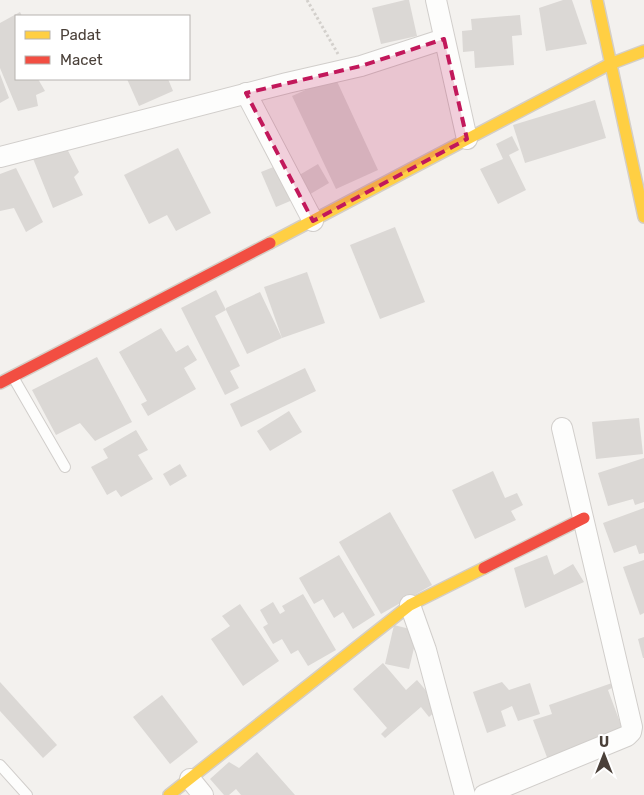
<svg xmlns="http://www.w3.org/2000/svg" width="644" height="795" viewBox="0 0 644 795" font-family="Rubik,sans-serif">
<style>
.building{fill:#dbd8d5}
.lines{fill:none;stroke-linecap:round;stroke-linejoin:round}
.lane-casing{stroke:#d1cecb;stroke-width:12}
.street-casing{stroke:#d1cecb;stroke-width:22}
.slow-casing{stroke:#d4cec6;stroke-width:14}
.jam-casing{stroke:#d4cec6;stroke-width:14}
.path{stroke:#d3d0cc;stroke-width:3;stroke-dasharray:2.5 2.5;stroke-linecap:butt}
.lane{stroke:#fdfdfc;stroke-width:10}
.street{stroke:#fdfdfc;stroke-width:20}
.slow{stroke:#ffcf43;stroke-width:11}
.jam{stroke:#f24e42;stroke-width:11}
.marked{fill:#c2185b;fill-opacity:0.2;stroke:#c2185b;stroke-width:4;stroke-dasharray:10 6;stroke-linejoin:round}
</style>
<rect width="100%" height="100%" fill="#f3f1ee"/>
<!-- building -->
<g class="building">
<path d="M405 0H409L417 36 381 44 372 8Z"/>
<path d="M563 0H572L587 44 546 51 539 8Z"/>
<path d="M20 12 22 16H16V79H38L45 91 36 95 38 106 18 111 0 68V23Z"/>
<path d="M520 15 522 35 512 36 514 65 475 68 474 51 463 52 462 31 472 30 471 19Z"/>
<path d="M0 74 9 98 0 103Z"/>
<path d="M335 77 378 170 336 189 292 96Z"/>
<path d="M127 79H168L173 91 139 106Z"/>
<path d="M595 100 606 138 525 163 513 125Z"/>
<path d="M512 136 519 150 509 155 526 190 498 204 480 169 503 159 496 144Z"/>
<path d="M65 145 79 172 74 177 83 195 53 208 32 156Z"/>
<path d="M178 148 211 213 176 231 167 215 149 224 124 175Z"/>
<path d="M281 164 295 199 276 207 261 172Z"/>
<path d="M318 164 329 183 307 196 296 177Z"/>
<path d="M16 168 43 222 26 232 14 208 0 211V174Z"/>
<path d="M395 227 425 302 380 319 350 245Z"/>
<path d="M307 272 325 323 282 338 264 287Z"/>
<path d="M216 290 226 310V308L260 292 282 338 247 354 226 310 215 316 240 366 230 371 239 388 225 395 181 308Z"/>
<path d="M161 328 176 352 188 345 197 360 184 368 196 389 148 416 141 404 147 401 119 352Z"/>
<path d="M97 357 132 422 95 441 80 423 56 435 32 390Z"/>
<path d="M305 368 316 391 241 427 230 404Z"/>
<path d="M289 411 302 432 270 451 257 431Z"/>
<path d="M639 418 643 454 596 459 592 422Z"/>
<path d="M136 430 148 450 138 455 153 479 121 497 116 490 107 495 91 467 108 458 103 449Z"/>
<path d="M644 458V502L635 505 633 499 608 506 598 473Z"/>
<path d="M180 464 187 476 170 486 163 474Z"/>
<path d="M493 471 505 498 517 493 523 505 511 511 516 520 475 539 452 490Z"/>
<path d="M644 508V553L639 554 636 545 614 553 603 523Z"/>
<path d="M390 512 432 585 381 614 339 542Z"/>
<path d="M339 555 375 615 353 629 343 612 334 618 323 599 314 604 299 578Z"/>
<path d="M547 555 554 575 573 564 584 582 525 608 514 568Z"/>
<path d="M644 560V613L640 615 623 567Z"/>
<path d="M303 594 336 650 308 666 298 650 291 654 282 639 273 644 263 627 268 624 260 610 273 602 280 614 285 611 282 606Z"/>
<path d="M240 604 279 661 243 686 211 639 230 626 222 616Z"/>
<path d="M394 625 418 631 409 669 385 664Z"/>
<path d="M644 637V658H643L638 639Z"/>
<path d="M383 663 406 690 417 680 440 707 429 717 421 707 385 738 381 734 387 728 353 689Z"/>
<path d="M0 682 57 745 43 758 0 711Z"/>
<path d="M502 682 509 690 530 683 540 714 518 721 512 706 501 711 506 726 487 733 473 692Z"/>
<path d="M612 683 614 687 608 690 624 733 548 760 533 720 552 714 549 705Z"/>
<path d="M162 695 198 742 170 764 133 717Z"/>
<path d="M257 752 295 795H241L236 789 229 795H224L210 779 229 762 239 768Z"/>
</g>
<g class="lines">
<defs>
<g id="lane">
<path d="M13 377 65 467"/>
<path d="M0 765 27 795"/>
</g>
<g id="street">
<path d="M436 0 467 139"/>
<path d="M246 93 313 221"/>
<path d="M0 157 287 83 361 66 444 39"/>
<path d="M410 605 426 650 465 795"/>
<path d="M190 779 203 795"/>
<path d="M484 795 627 736 631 732 632 727 562 428"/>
</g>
<g id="slow">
<path d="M597 0 644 217"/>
<path d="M270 243 610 64 644 51"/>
<path d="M169 795 410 605 484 568"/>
</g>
<g id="jam">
<path d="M0 383 270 243"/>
<path d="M484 568 584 518"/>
</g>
</defs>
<!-- lane casing -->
<use href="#lane" class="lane-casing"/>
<!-- street casing -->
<use href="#street" class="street-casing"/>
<!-- slow casing -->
<use href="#slow" class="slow-casing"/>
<!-- jam casing -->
<use href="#jam" class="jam-casing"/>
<!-- path -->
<path class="path" d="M307 0 338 54"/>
<!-- lane -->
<use href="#lane" class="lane"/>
<!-- street -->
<use href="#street" class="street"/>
<!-- slow -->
<use href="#slow" class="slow"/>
<!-- jam -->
<use href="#jam" class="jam"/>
</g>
<!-- marked area -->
<path class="marked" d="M444 39 467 139 313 221 246 93 361 66Z"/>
<!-- legend -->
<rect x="15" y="15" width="175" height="65" fill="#ffffff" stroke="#b7b3b0"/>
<rect x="25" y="31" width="25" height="8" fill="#ffcf43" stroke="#b7b3b0"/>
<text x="60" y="40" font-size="15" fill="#4a4039">Padat</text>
<rect x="25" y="56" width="25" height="8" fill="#f24e42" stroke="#b7b3b0"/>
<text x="60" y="65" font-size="15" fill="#4a4039">Macet</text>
<!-- north arrow -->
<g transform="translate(604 755)" stroke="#ffffff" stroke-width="4" paint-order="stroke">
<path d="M0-4L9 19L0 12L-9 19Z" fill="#4a4039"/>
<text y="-8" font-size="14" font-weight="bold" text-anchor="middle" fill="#4a4039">U</text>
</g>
</svg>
